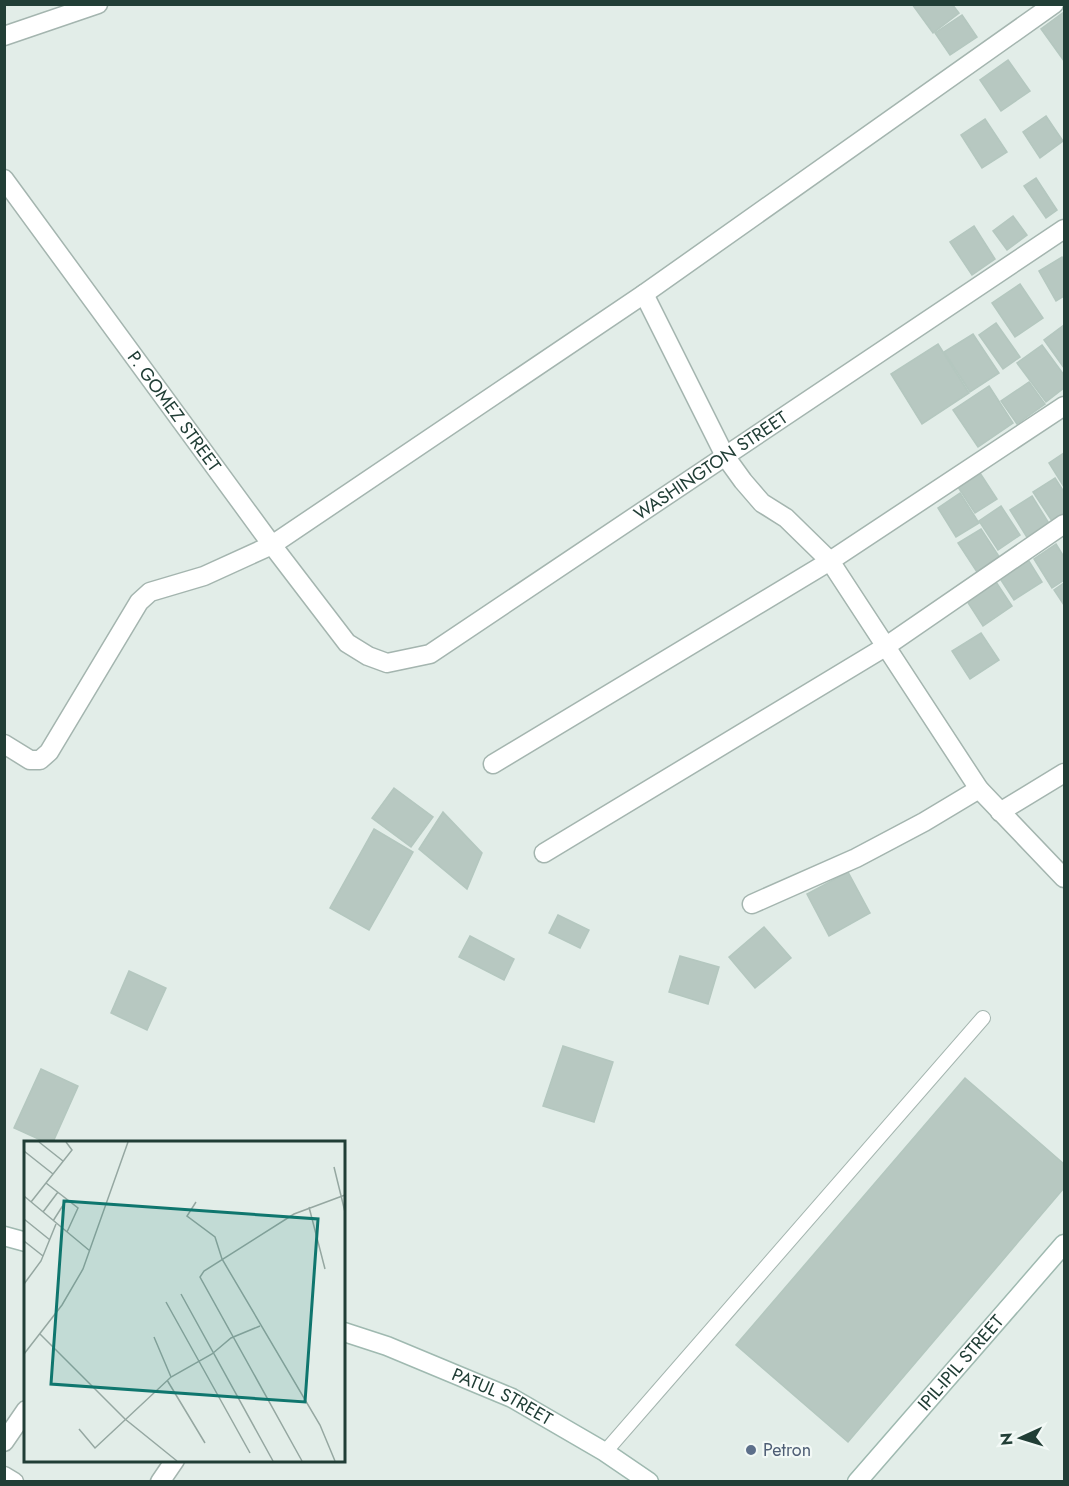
<svg xmlns="http://www.w3.org/2000/svg" width="1069" height="1486" viewBox="0 0 1069 1486" font-family="Jost,sans-serif">
<style>
.building{fill:#b7c8c1;stroke:#b4c7bf;stroke-width:1.5}
.lines{fill:none;stroke-linecap:round;stroke-linejoin:round}
.service-casing{stroke:#a4b5af;stroke-width:16}
.minor-casing{stroke:#a4b5af;stroke-width:21}
.tertiary-casing{stroke:#a4b5af;stroke-width:21}
.secondary-casing{stroke:#9fb9b0;stroke-width:21}
.service{stroke:#fff;stroke-width:14}
.minor{stroke:#fff;stroke-width:18}
.tertiary{stroke:#fff;stroke-width:18}
.secondary{stroke:#fff;stroke-width:18}
.service-dot{fill:#5c6f8a;stroke:#f2f9f6;stroke-width:2}
.labels{text-anchor:middle;dominant-baseline:central;stroke-width:4.5;stroke-linejoin:round;paint-order:stroke}
.street-label{font-size:18px;fill:#213e36;stroke:#f2f9f6}
.service-label{font-size:18px;fill:#4e5e75;stroke:#f2f9f6;text-anchor:start}
.inset-road{fill:none;stroke:#95a7a1;stroke-width:1.5}
.view{fill:#0f766e;fill-opacity:0.15;stroke:#0f766e;stroke-width:3}
.inset-edge{fill:none;stroke:#213e36;stroke-width:3}
</style>
<rect width="100%" height="100%" fill="#e2ede8"/>
<!-- building -->
<g class="building">
<path d="M912 4H952L959 13 933 33Z"/>
<path d="M1064 12V61L1041 29Z"/>
<path d="M962 15 977 37 950 55 935 33Z"/>
<path d="M1008 60 1030 91 1001 111 980 80Z"/>
<path d="M1046 116 1063 141 1040 158 1023 132Z"/>
<path d="M985 119 1007 152 982 168 961 135Z"/>
<path d="M1036 178 1057 210 1046 218 1024 186Z"/>
<path d="M1013 216 1027 235 1007 250 993 231Z"/>
<path d="M974 226 995 259 972 275 950 242Z"/>
<path d="M1062 257 1064 261V296L1056 301 1039 271Z"/>
<path d="M1020 284 1043 318 1015 337 992 303Z"/>
<path d="M996 323 1020 357 1003 369 979 335Z"/>
<path d="M1064 325V368L1044 340Z"/>
<path d="M973 334 999 373 970 392 944 352Z"/>
<path d="M938 344 969 393 922 424 891 374Z"/>
<path d="M1042 345 1064 375V388L1046 402 1017 363Z"/>
<path d="M1029 382 1045 404 1017 424 1001 401Z"/>
<path d="M989 386 1013 423 978 447 953 410Z"/>
<path d="M1064 453V487L1049 463Z"/>
<path d="M978 470 997 499 975 513 956 484Z"/>
<path d="M1055 478 1064 492V513L1052 521 1033 492Z"/>
<path d="M960 493 979 523 956 537 938 508Z"/>
<path d="M1032 496 1050 525 1028 539 1010 510Z"/>
<path d="M1001 506 1020 535 998 550 979 521Z"/>
<path d="M981 529 1000 558 977 572 958 543Z"/>
<path d="M1056 544 1064 557V580L1052 588 1034 559Z"/>
<path d="M1027 558 1042 582 1014 600 999 577Z"/>
<path d="M994 579 1012 606 983 626 965 598Z"/>
<path d="M1064 583V605L1054 590Z"/>
<path d="M981 633 999 660 970 679 952 651Z"/>
<path d="M394 788 433 817 411 847 372 818Z"/>
<path d="M443 812 482 853 467 889 419 849Z"/>
<path d="M374 829 413 852 369 930 330 908Z"/>
<path d="M848 872 870 913 829 936 807 894Z"/>
<path d="M558 915 589 930 580 948 549 933Z"/>
<path d="M764 927 791 958 755 988 729 957Z"/>
<path d="M470 936 514 959 504 980 459 957Z"/>
<path d="M680 956 719 967 708 1004 669 992Z"/>
<path d="M129 971 166 988 147 1030 111 1013Z"/>
<path d="M563 1046 613 1062 594 1122 543 1106Z"/>
<path d="M41 1069 78 1086 53 1142H45L14 1128Z"/>
<path d="M965 1078 1064 1164V1188L848 1442 736 1345Z"/>
</g>
<g class="lines">
<defs>
<path id="service" d="M605 1452 983 1018"/>
<g id="minor">
<path d="M4 36 98 4"/>
<path d="M644 294 725 456"/>
<path d="M4 744 30 760H40L49 752 139 602 150 592 204 576 272 545 644 294 1054 4"/>
<path d="M493 764 830 561 1064 406"/>
<path d="M1000 812 1064 773"/>
<path d="M544 853 885 647 1064 524"/>
<path d="M752 904 856 858 924 822 979 789"/>
<path d="M4 1442 26 1410"/>
<path d="M4 1476 14 1482"/>
<path d="M160 1482 175 1460"/>
</g>
<g id="tertiary">
<path id="s1" d="M4 179 272 545 347 643 368 656 387 663 430 654 1064 229"/>
<path d="M725 456 743 481 762 503 786 518 830 561 979 789 1064 878"/>
</g>
<g id="secondary">
<path d="M4 1236 26 1242"/>
<path id="s2" d="M344 1332 387 1346 512 1398 605 1452 649 1482"/>
<path id="s3" d="M857 1482 1064 1244"/>
</g>
</defs>
<!-- service casing -->
<use href="#service" class="service-casing"/>
<!-- minor casing -->
<use href="#minor" class="minor-casing"/>
<!-- tertiary casing -->
<use href="#tertiary" class="tertiary-casing"/>
<!-- secondary casing -->
<use href="#secondary" class="secondary-casing"/>
<!-- service -->
<use href="#service" class="service"/>
<!-- minor -->
<use href="#minor" class="minor"/>
<!-- tertiary -->
<use href="#tertiary" class="tertiary"/>
<!-- secondary -->
<use href="#secondary" class="secondary"/>
</g>
<!-- markers -->
<circle class="service-dot" cx="751" cy="1450" r="6"/>
<g class="labels">
<!-- street labels -->
<g class="street-label">
<text stroke="none"><textPath href="#s1" startOffset="288">P. GOMEZ STREET</textPath></text>
<text stroke="none"><textPath href="#s1" startOffset="1004">WASHINGTON STREET</textPath></text>
<text stroke="none"><textPath href="#s3" startOffset="158">IPIL-IPIL STREET</textPath></text>
<text stroke="none"><textPath href="#s2" startOffset="171">PATUL STREET</textPath></text>
</g>
<!-- service labels -->
<g class="service-label">
<text x="763" y="1450">Petron</text>
</g>
</g>
<!-- overview -->
<g transform="translate(24 1141)">
<rect width="321" height="321" fill="#e2ede8"/>
<path class="inset-road" d="M15 1 39 20M0 10 29 33M310 26 321 71M22 42 54 67 43 91M0 55 66 110M7 61 48 9 42 1M172 61 163 75 191 96 198 118 296 284 311 320M285 66 301 128M19 71 34 51M0 78 26 99M29 80 43 58M0 100 19 115M0 143 17 120 32 83M157 153 249 320M142 161 226 312M16 193 101 278 153 320M130 196 147 236M0 213 38 164 59 128 104 1M143 239 181 302M55 288 71 307 147 236 188 213 207 197 236 185M278 320 176 136 180 130 270 73 321 54"/>
<path class="view" d="M40 60 294 78 281 261 27 243Z"/>
<rect width="321" height="321" class="inset-edge"/>
</g>
<!-- border -->
<rect width="1069" height="1486" fill="none" stroke="#213e36" stroke-width="12"/>
<!-- north arrow -->
<g transform="translate(1021 1438) rotate(266)" stroke="#f2f9f6" stroke-width="4.5" paint-order="stroke">
<path d="M0-4.5L10 22L0 15L-10 22Z" fill="#213e36"/>
<text y="-9" font-size="16" font-weight="bold" text-anchor="middle" fill="#213e36">N</text>
</g>
</svg>
